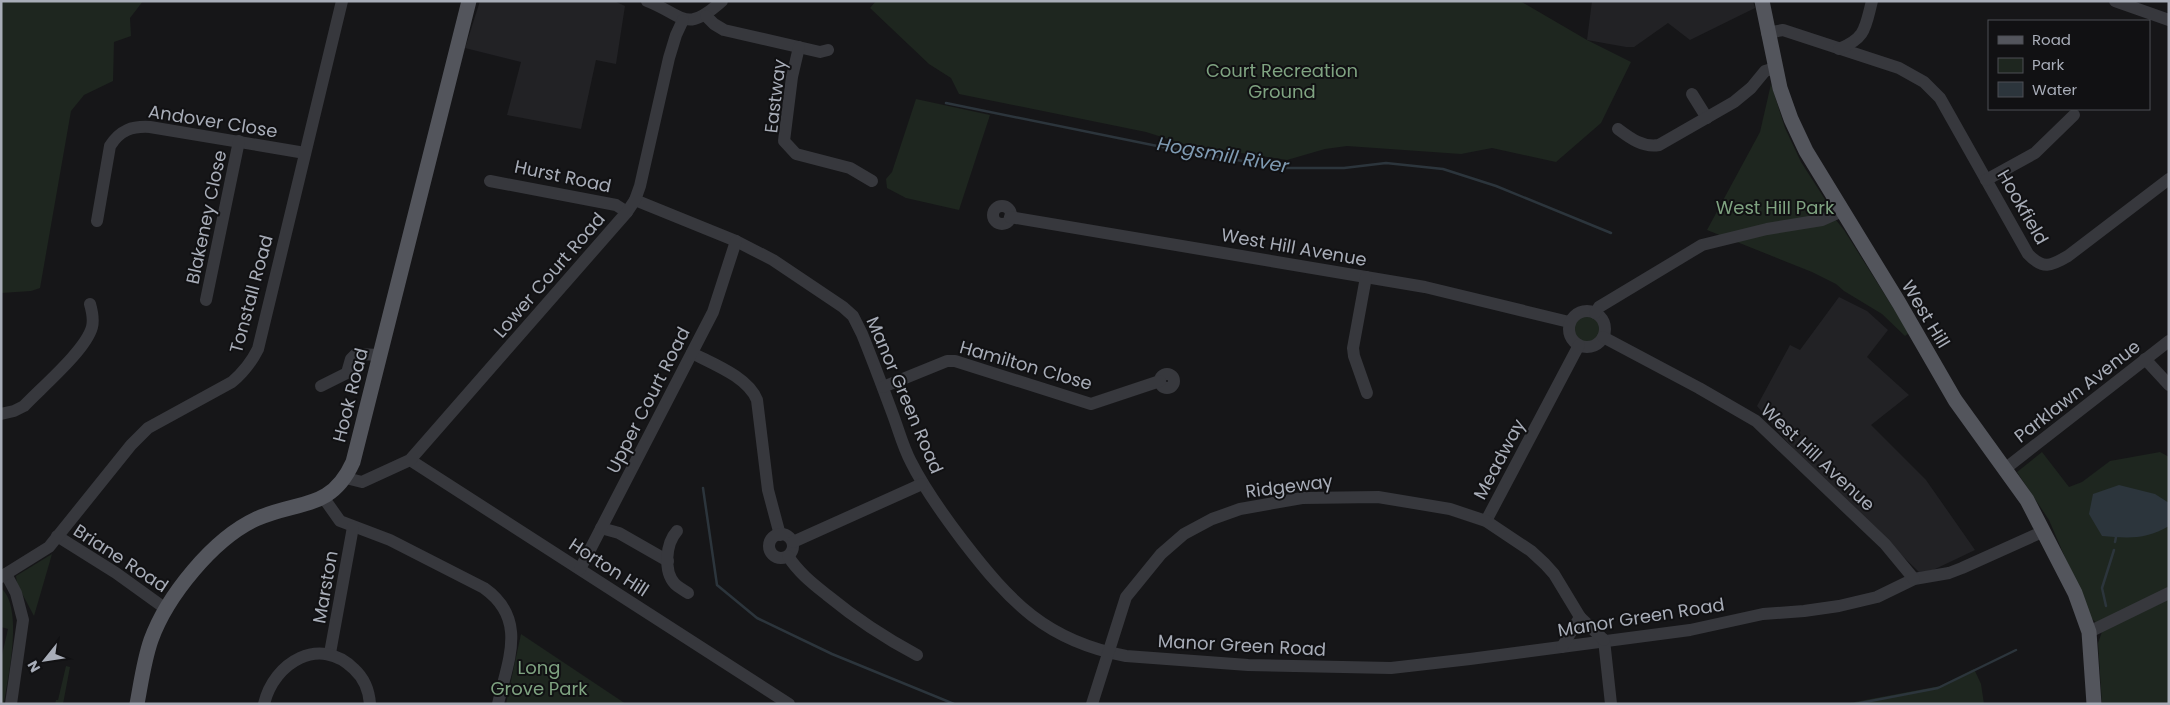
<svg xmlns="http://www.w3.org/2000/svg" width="2170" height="705" viewBox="0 0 2170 705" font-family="Poppins,sans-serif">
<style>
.built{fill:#222225}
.green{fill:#1e261f}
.water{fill:#2c353c}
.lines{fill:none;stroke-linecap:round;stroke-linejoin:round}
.stream{stroke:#2c353c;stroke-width:2.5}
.minor{stroke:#37383d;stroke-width:12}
.major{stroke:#53555c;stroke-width:15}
.labels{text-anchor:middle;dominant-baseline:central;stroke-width:4;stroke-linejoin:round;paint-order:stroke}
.park-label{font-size:18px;fill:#7fa381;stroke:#111113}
.street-label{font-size:18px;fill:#a8adb8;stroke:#111113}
.water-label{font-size:19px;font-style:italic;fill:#7f9bb3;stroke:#111113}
</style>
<rect width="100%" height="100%" fill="#161618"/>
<!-- built -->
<g class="built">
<path d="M480 1H614L625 6 616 64 596 60 581 129 507 115 521 62 465 48Z"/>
<path d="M1592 1H1753L1755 8 1690 40 1668 23 1634 47H1626L1587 40Z"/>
<path d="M1839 297 1867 311 1888 330 1867 357 1909 395 1871 425 1926 480 1975 550 1931 571 1919 572 1796 452 1757 406 1790 345 1800 350Z"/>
</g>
<!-- green -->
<g class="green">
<path d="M1 1H143L130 18 131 36 114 42 113 81 84 95 71 111 40 288 31 291 1 293Z"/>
<path d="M876 1H1520L1587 40 1631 62 1601 123 1556 162 1492 148 1461 154 1347 146 1325 149 1287 160 1184 144 1146 132 959 94 951 78 929 64 870 8Z"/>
<path d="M1771 84 1785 128 1801 162 1828 204 1827 209 1844 230 1909 333 1905 336 1882 314 1844 291 1836 284 1812 272 1707 230 1760 132Z"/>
<path d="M916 99 990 115 959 210 906 198 887 188 886 179 892 172Z"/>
<circle cx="1587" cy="329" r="13"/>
<path d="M2042 452 2069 487 2082 482 2110 461 2160 452 2169 457V704H2102L2098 643 2103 629 2091 618 2049 520 2017 472Z"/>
<path d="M52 554 34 616 17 584 16 576Z"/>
<path d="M1 588C24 608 8 677 4 704H1V659L8 629 1 627Z"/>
<path d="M521 634 626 704H506Z"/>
<path d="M66 666 70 667 63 704H55L56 700H58Z"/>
<path d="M1974 669 1981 684 1984 704H1844L1940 686Z"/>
</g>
<!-- water -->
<path class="water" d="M2119 485 2155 494 2169 503V526C2146 540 2127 538 2102 536L2089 514 2093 494Z"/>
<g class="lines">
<!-- stream -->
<g class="stream">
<path d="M946 103 1172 149 1284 168H1344L1386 163 1443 169 1496 186 1611 233"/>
<path d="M703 488 717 585 757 618 832 654 954 704"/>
<path d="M2115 542 2116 537"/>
<path d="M2106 606 2102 588 2114 550"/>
<path d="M1855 704 1938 688 2016 650"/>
</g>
<!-- minor -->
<g class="minor">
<path d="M647 1C685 16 685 34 722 1"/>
<path d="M2115 1 2169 20"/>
<path d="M706 16 714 24 724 30 820 52 828 50"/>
<path d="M1767 33 1783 30 1899 68 1924 82 1940 98 2028 254C2043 270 2051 266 2068 256L2169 179"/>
<path d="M799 47 792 77 784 141 796 154 850 168 872 181"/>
<path d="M1839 49C1866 38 1865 28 1872 1"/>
<path d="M1692 94 1707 118"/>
<path d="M1618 129C1630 138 1643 148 1659 145L1734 102 1751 88 1765 71 1775 68"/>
<path d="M1986 180 2035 153 2074 115"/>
<path d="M490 181 616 205 627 212"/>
<path d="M635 200 736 241 773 260 843 307 853 316 862 334C873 361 883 388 893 415 899 431 903 447 911 462 925 490 944 516 963 541 1010 602 1046 641 1126 656L1248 665 1391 668 1470 659 1690 630 1763 614 1804 611 1839 606 1877 597 1914 579 1949 573 1962 568 2042 532"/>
<circle cx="1002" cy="215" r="9"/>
<path d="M1010 217 1425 287 1569 322"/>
<path d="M97 221 110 146C120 130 132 126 150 127L305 153"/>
<path d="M1366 277 1353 348 1354 356 1367 393"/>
<path d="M206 300 239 141"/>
<circle cx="1587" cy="329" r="18"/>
<path d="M1595 313 1599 307 1702 245 1767 229 1822 220 1842 211"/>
<path d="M1603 337 1699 388 1756 421 1885 544 1914 579"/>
<path d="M692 353C713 364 748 377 757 400L768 490 780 535"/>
<path d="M2145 359 2169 385"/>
<circle cx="1167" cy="381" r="7"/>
<path d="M321 386 347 373 351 359 356 354 380 355"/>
<path d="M883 387 947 361H955L1091 404 1160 381"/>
<path d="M1 414 14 411 24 406C42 387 86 350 92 327 94 319 92 311 90 304"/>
<path d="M410 460 789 704"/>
<path d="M2006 468 2169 341"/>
<path d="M346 478 362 482 410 460 627 212 635 200 640 186 669 58 676 35 683 20"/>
<path d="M323 497 340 521 390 540 484 588C528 619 508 660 498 704"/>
<path d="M1486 521 1579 345"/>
<path d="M601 528 619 533 668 561"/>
<path d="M677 531C666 543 663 571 675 584 679 588 684 590 688 593"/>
<circle cx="781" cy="546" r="12"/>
<path d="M57 536 116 573 166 609"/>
<path d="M793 542 922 484"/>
<path d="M788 556C798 572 812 583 827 595 855 618 885 638 917 655"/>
<path d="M580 569 713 312 736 241"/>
<path d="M6 574 16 593 23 620 11 704"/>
<path d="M1 577 49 547 131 445 148 428 232 382C244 372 251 363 258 349L342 1"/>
<path d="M2089 632 2169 593"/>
<path d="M1604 640 1611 704"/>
<path d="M1562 647 1580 617"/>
<path d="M330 653 353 527"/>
<path d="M264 704C274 662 320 635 354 669 365 679 369 690 370 704"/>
<path d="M1092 704 1126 597 1161 554 1184 534 1212 519 1240 509 1302 498 1378 497 1450 509 1486 521 1531 551 1545 564 1554 574 1580 617 1604 640"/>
</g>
<!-- major -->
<g class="major">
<path d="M1762 1 1780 88 1791 119 1806 151 1899 303 1955 400 2027 500 2075 593 2089 632 2094 704"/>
<path d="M137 704C141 683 144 660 151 640 167 596 213 539 256 519 298 500 331 511 353 462L469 1"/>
</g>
</g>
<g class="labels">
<!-- park labels -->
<g class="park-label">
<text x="1282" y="70">Court Recreation<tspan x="1282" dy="21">Ground</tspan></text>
<text x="1775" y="207">West Hill Park</text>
<text x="539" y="667">Long<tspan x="539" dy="21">Grove Park</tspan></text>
</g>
<!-- street labels -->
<g class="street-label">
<text transform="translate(775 96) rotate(-83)">Eastway</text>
<text transform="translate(213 121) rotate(9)">Andover Close</text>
<text transform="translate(563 176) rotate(12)">Hurst Road</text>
<text transform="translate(2023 207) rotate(60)">Hookfield</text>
<text transform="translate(206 217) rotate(-78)">Blakeney Close</text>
<text transform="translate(1294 247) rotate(10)">West Hill Avenue</text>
<text transform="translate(549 275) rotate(-49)">Lower Court Road</text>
<text transform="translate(251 294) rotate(-75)">Tonstall Road</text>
<text transform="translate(1926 314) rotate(59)">West Hill</text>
<text transform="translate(1026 365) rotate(16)">Hamilton Close</text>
<text transform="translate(2077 391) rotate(-38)">Parklawn Avenue</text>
<text transform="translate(350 395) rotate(-76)">Hook Road</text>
<text transform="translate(905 395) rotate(67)">Manor Green Road</text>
<text transform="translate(648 400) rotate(-63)">Upper Court Road</text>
<text transform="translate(1818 457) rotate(43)">West Hill Avenue</text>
<text transform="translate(1499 459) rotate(-62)">Meadway</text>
<text transform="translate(1289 486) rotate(-7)">Ridgeway</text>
<text transform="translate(121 558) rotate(33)">Briane Road</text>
<text transform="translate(609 567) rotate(33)">Horton Hill</text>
<text transform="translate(325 587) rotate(-80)">Marston</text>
<text transform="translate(1641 617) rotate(-9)">Manor Green Road</text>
<text transform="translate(1242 645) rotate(3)">Manor Green Road</text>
</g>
<!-- water labels -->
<g class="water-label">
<text transform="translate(1223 155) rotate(10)">Hogsmill River</text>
</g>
</g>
<!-- border -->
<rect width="2170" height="705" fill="none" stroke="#a8adb8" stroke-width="5"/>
<!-- legend -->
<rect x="1988" y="20" width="162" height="90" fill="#111113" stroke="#4d4f55"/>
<rect x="1998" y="36" width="25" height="8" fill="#53555c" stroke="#4d4f55"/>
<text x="2032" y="45" font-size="15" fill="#a8adb8">Road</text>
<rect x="1998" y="58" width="25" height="15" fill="#1e261f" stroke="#4d4f55"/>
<text x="2032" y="70" font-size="15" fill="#a8adb8">Park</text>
<rect x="1998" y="82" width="25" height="15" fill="#2c353c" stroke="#4d4f55"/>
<text x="2032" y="95" font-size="15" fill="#a8adb8">Water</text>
<!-- north arrow -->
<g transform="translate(45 660) rotate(240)" stroke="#111113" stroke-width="4" paint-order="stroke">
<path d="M0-4L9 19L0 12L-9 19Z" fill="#a8adb8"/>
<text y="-8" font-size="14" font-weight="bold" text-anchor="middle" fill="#a8adb8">N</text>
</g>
</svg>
